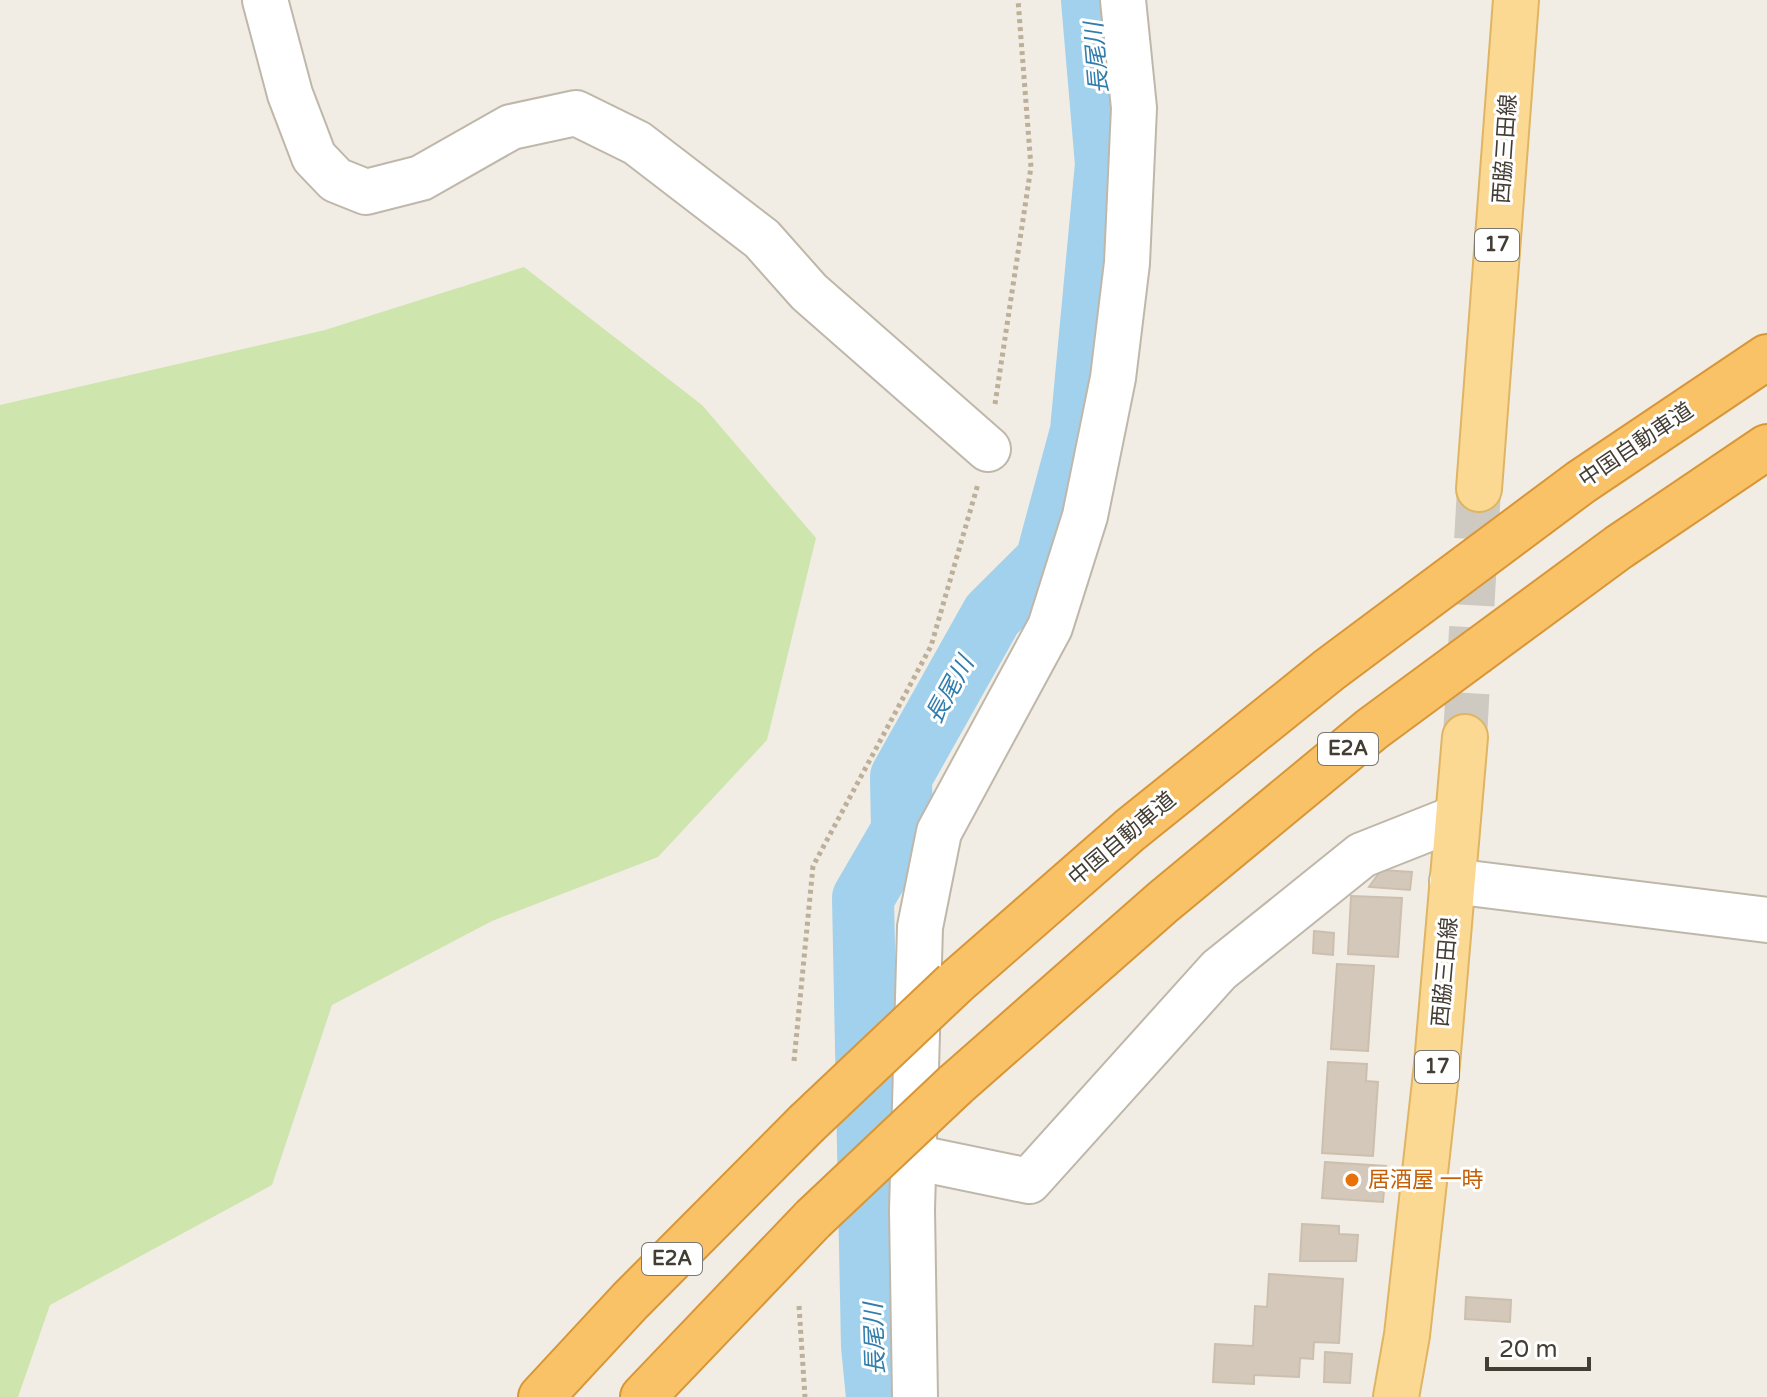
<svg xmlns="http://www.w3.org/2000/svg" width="1767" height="1397" viewBox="0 0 1767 1397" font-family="'Varela Round','Noto Sans JP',sans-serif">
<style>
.green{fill:#cee5ad}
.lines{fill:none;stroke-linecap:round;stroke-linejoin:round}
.river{stroke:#a1d1ed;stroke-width:62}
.building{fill:#d3c8ba;stroke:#cdbfad;stroke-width:2}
.major-tunnel{stroke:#cecac1;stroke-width:44;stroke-dasharray:44 22;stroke-linecap:butt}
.minor-casing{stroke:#bfb7aa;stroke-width:48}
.major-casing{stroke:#dfb564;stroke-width:48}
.highway-casing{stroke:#d89637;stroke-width:48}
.path{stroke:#beaf99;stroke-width:5;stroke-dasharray:4 4;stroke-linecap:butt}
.minor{stroke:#fff;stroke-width:44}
.major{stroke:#fbd993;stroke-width:44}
.highway{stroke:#f9c267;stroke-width:44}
.highway-bridge-casing{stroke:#d89637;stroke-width:48;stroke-linecap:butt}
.highway-bridge{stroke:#f9c267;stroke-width:44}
.food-dot{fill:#e8710a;stroke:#fff;stroke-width:3}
.labels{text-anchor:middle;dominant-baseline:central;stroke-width:6;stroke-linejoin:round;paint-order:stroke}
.shield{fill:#fff;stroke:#7b7771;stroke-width:2}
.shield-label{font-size:20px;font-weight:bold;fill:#433d34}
.street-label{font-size:22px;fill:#433d34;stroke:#fff}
.food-label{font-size:22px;fill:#c56008;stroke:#fff;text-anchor:start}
.water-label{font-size:24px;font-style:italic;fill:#317dab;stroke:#fff}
</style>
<rect width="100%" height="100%" fill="#f1ede4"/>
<!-- green -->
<path class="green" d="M524 267 702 405 816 538 767 740 658 857 492 921 332 1005 272 1185 50 1305 18 1397H0V405L325 330Z"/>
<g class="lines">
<!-- river -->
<path class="river" d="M877 1397 872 1346 863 898 902 831 901 777 992 615 1046 561 1081 431 1106 164 1092 0"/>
</g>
<!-- building -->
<g class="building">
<path d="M1381 870 1412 872 1410 890 1369 887Z"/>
<path d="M1351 896 1402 898 1398 957 1348 954Z"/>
<path d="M1314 931 1334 933 1333 955 1313 953Z"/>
<path d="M1337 964 1374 966 1368 1051 1331 1049Z"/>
<path d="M1328 1062 1367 1064 1366 1081 1378 1082 1373 1156 1322 1153Z"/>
<path d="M1325 1162 1386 1166 1383 1202 1322 1198Z"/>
<path d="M1302 1224 1339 1226V1234L1358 1235 1356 1261H1300Z"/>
<path d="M1269 1274 1343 1279 1339 1343 1314 1342 1313 1359 1300 1358 1299 1377 1254 1375V1384L1213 1382 1215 1344 1253 1346 1255 1306 1267 1307Z"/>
<path d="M1466 1297 1511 1300 1510 1322 1465 1319Z"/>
<path d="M1325 1352 1352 1354 1350 1383 1324 1382Z"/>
</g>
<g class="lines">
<!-- major-tunnel -->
<path class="major-tunnel" d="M1465 737 1479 489"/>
<defs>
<g id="minor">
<path d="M265 0 290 94 314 157 336 180 366 192 421 178 511 127 576 113 637 143 762 239 809 292 988 449"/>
<path d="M1452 881 1767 920"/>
<path d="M913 1157 1029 1181 1219 970 1362 855 1458 817"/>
<path d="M915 1397 912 1210 920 927 939 832 1050 627 1085 516 1113 378 1127 263 1134 108 1123 0"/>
</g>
<g id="major">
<path d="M1479 489 1516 0"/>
<path d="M1396 1397 1407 1335 1437 1064 1465 737"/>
</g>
<g id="highway">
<path d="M955 983 1130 830 1329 670 1581 482 1767 357"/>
<path d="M955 1085 1163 902 1372 729 1619 547 1767 447"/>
<path d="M541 1397 630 1301 806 1124"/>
<path d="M643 1397 813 1219"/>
</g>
</defs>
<!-- minor casing -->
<use href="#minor" class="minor-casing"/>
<!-- major casing -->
<use href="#major" class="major-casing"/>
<!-- highway casing -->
<use href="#highway" class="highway-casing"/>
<!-- path -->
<g class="path">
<path d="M995 404 1031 167 1018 0"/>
<path d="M794 1061 813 866 931 646 978 484"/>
<path d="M799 1306 805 1397"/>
</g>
<!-- minor -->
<use href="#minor" class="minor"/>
<!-- major -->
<use href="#major" class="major"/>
<!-- highway -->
<use href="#highway" class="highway"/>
<defs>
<g id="highway-bridge">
<path d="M806 1124 955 983"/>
<path d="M813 1219 955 1085"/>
</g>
</defs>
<!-- highway-bridge casing -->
<use href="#highway-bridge" class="highway-bridge-casing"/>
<!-- highway-bridge -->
<use href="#highway-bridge" class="highway-bridge"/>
</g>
<!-- markers -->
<circle class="food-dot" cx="1352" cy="1180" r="8"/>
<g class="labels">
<!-- shield labels -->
<g class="shield">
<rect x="1475" y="229" width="44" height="32" rx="6"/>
<rect x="1318" y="733" width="60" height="32" rx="6"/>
<rect x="1415" y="1051" width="44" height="32" rx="6"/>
<rect x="642" y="1243" width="60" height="32" rx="6"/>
</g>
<g class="shield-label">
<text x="1497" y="245">17</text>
<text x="1348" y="749">E2A</text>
<text x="1437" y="1067">17</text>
<text x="672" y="1259">E2A</text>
</g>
<!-- street labels -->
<g class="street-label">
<text transform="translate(1505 149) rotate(-86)">西脇三田線</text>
<text transform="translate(1636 445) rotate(-34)">中国自動車道</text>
<text transform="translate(1122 839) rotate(-40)">中国自動車道</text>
<text transform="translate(1445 972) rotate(-85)">西脇三田線</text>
</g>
<!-- food labels -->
<g class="food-label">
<text x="1368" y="1180">居酒屋 一時</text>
</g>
<!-- water labels -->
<g class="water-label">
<text transform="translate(1097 58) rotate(-95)">長尾川</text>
<text transform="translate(950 690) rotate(-61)">長尾川</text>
<text transform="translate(875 1339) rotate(-92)">長尾川</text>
</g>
</g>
<!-- scale -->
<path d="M1487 1357v12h102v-12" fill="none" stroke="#433d34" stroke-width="4"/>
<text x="1499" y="1357" font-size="24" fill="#433d34" stroke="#ffffff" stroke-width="6" paint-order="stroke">20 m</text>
</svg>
